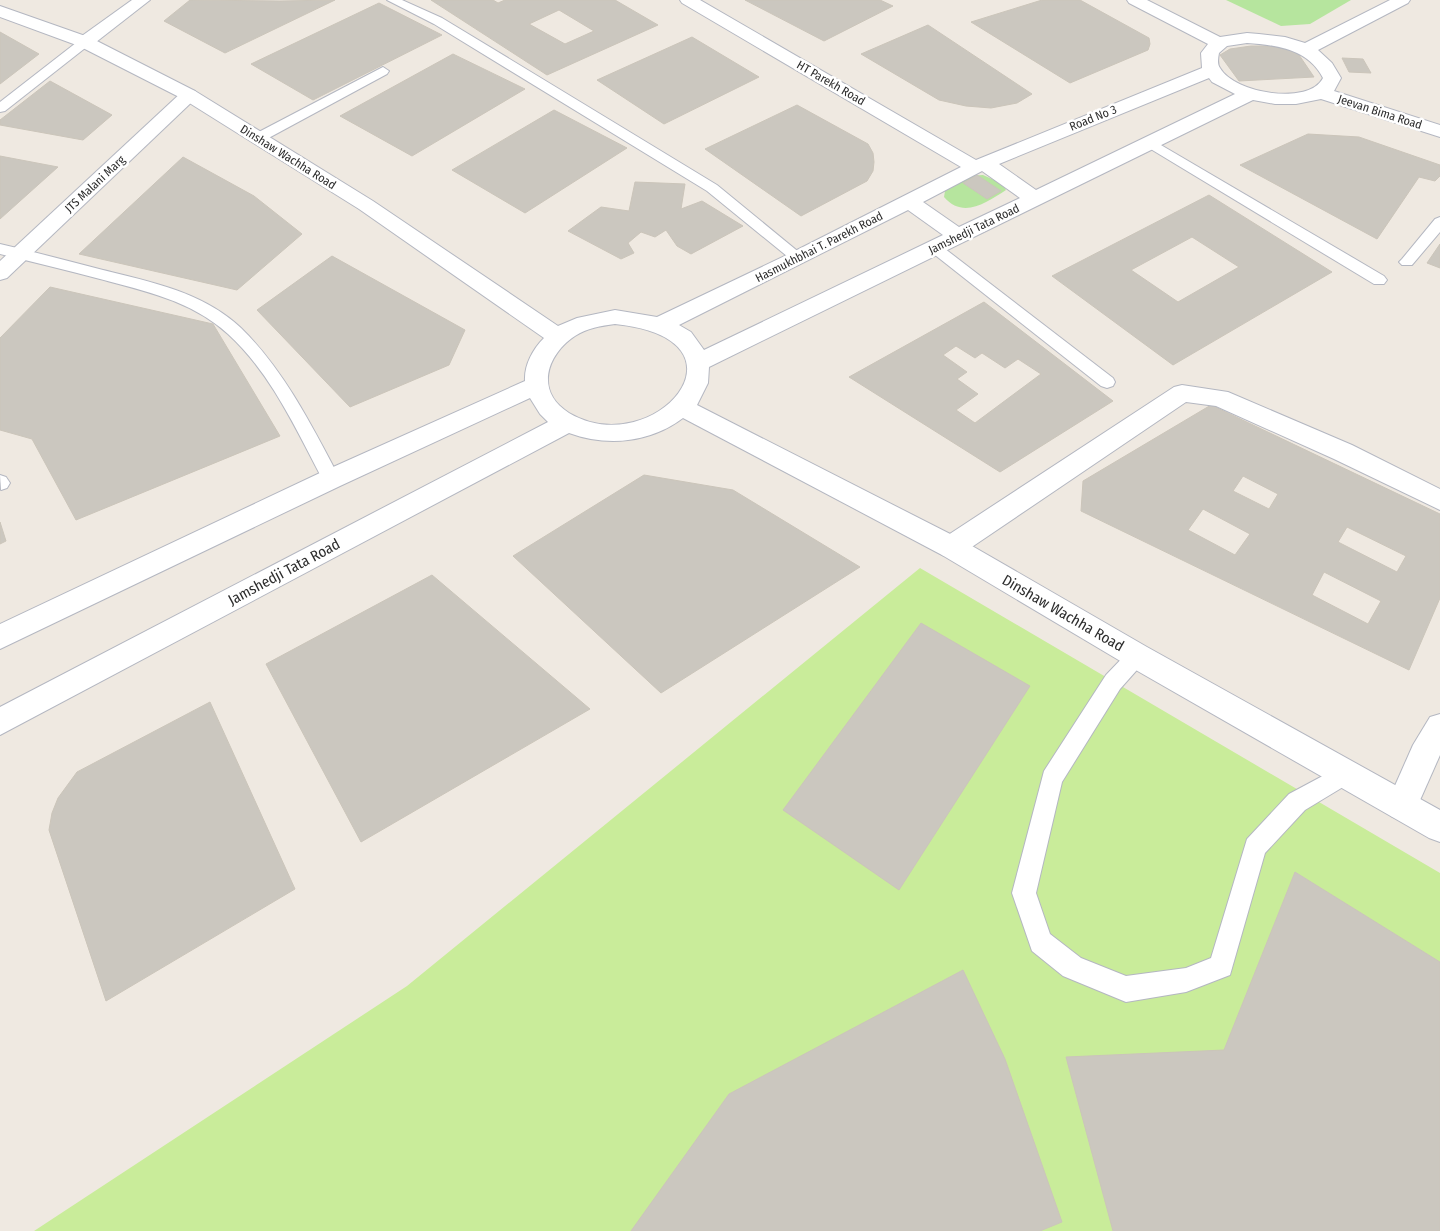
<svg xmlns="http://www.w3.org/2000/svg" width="1440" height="1231" viewBox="0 0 1440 1231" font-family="'Fira Sans Condensed',sans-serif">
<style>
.green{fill:#b6e59e}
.pitch{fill:#c9ec9a}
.building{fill:#cbc7bf;stroke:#cbc5ba;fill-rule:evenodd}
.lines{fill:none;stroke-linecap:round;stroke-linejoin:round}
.lane-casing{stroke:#b4b7c1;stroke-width:2}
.street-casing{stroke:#b4b7c1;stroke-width:2}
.secondary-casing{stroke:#b4b7c1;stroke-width:2}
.lane{fill:#fff;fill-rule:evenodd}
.street{fill:#fff;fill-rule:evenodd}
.secondary{fill:#fff;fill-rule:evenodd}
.labels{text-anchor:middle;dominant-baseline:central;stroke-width:5;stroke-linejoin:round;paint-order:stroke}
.far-street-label{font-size:12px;fill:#2e2e2e;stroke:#fff}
.street-label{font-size:15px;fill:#2e2e2e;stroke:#fff}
</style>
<rect width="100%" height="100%" fill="#efe9e1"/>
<!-- green -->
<g class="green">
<path d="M1226 0H1351L1310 24 1281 26Z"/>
<path d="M983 175 1001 183 1006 190C986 203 963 219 944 197L946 185 967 176Z"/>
</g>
<!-- pitch -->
<path class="pitch" d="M920 568 1440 873V1231H34L407 986Z"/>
<!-- building -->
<g class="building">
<path d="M190 0 280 1 335 0 225 53 164 21Z"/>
<path d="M431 0H493L498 3 505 0H615L658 25 547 75ZM559 10 594 31 565 44 529 24Z"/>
<path d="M745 0H880L893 6 824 41Z"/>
<path d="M1042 0H1080L1149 38 1150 44 1148 50 1070 83 971 22Z"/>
<path d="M379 3 442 35 313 100 251 64Z"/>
<path d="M928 25 1032 94 1017 103 991 108 966 106 939 100 861 54Z"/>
<path d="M0 32 39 54 0 84Z"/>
<path d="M692 37 759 77 664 124 597 80Z"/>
<path d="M1251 46H1276L1295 49 1314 77 1239 81 1220 55 1230 49Z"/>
<path d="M453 54 525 89 412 156 340 116Z"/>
<path d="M1342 58 1363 59 1371 73 1349 72Z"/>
<path d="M50 81 112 115 83 140 0 125V120Z"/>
<path d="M797 105 868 144 873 153 874 162 873 171 867 181 801 216 705 149Z"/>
<path d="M554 110 627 148 525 213 452 170Z"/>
<path d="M1308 134 1359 137 1440 165V176L1435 181 1419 177 1377 239 1240 165Z"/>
<path d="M0 156 58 167 0 219Z"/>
<path d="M183 157 254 196 302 234 237 290 79 254Z"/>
<path d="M977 175 1001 191 987 199 963 183Z"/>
<path d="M635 182 685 184 681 209 702 201 743 226 691 254 677 246 666 230 655 237 641 232 628 243 634 253 621 259 568 231 601 207 629 211Z"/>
<path d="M1209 195 1332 272 1173 365 1052 276ZM1192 237 1239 267 1178 302 1131 270Z"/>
<path d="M1440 244V268L1427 263Z"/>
<path d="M332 256 465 330 449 365 350 407 257 310Z"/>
<path d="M50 287 213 324 280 436 76 520 32 439 0 430V338Z"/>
<path d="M984 302 1113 401 1000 472 849 377ZM956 346 975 358 982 353 1005 368 1018 359 1041 374 975 423 956 410 978 394 957 379 967 372 943 355Z"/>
<path d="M1211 405 1440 514V598L1409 670 1081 511 1083 481ZM1243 476 1278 494 1269 509 1233 491ZM1203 509 1250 534 1235 555 1188 530ZM1347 527 1406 556 1397 572 1338 542ZM1324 572 1381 601 1368 624 1312 595Z"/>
<path d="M644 475 733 490 860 567 661 693 513 556Z"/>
<path d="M0 522 6 541 0 544Z"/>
<path d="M432 575 590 709 361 842 266 664Z"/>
<path d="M921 623 1030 686 899 890 783 810Z"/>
<path d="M210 702 295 889 106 1001 49 830 52 813 58 798 77 772Z"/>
<path d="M1295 872 1440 962V1231H1113L1066 1057 1224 1050Z"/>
<path d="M963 970 1005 1059 1062 1222 1040 1231H631L729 1094Z"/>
</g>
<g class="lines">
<defs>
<g id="lane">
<path d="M387 0H402L442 18 717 185 806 258 803 261H793L707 191 434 24Z"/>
<path d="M85 38 89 39 91 42 89 45 5 111 0 112V102L81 39Z"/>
<path d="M383 67 389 71 387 74 263 141 258 142 251 138 253 135Z"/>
<path d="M1149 138 1384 276 1387 280 1384 284H1374L1144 145 1142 142 1144 139Z"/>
<path d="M1440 217V232L1412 265H1402L1399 262 1402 259 1435 219Z"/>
<path d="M935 243 940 245 1113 378 1115 382 1113 386 1107 388 1101 386 930 251 927 248 930 245Z"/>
<path d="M0 244C34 252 69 261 103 270 151 282 203 292 241 328 284 370 312 426 340 479L337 484 331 486 325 484C297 432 272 374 228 334 192 301 145 291 100 279 67 270 33 262 0 254Z"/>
<path d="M0 475 6 477 10 483 7 488 1 490Z"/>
<path d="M1137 647 1144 650 1147 656 1144 662 1120 689 1062 782 1036 893 1050 934 1081 958 1126 976 1186 968 1211 958 1247 839 1289 794 1345 764 1353 767 1356 774 1353 781 1305 810 1265 853 1230 975 1186 992 1126 1002 1063 976 1032 951 1012 893 1044 771 1106 675 1130 650Z"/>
</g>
<g id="street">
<path d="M132 0H150L91 46H79L77 42 79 38Z"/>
<path d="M189 90 195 91 198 95 195 99 7 278 0 280V261L183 91Z"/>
<path d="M1182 385 1228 392 1352 445 1440 489V510L1334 459 1216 406 1186 402 960 555 951 558 942 555 938 547 942 539 1174 387Z"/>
<path d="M1440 714V755L1413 816 1402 821 1391 816 1386 806 1413 745 1430 717Z"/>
</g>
<path id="secondary" d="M680 0H700L976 160 1202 68 1201 53 1208 44 1129 3 1127 0H1147L1220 37 1247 33 1259 34 1285 37 1305 43 1390 0H1410L1408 3 1318 50 1332 63 1341 78 1334 91 1440 125V137L1321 99 1296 104H1275L1253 100 709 367 708 383 697 405 960 539 1147 647 1440 810V842L1429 838 1127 665 942 555 683 418C650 443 607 447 569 433L0 735V707L548 422 540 414 530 398 340 486 0 649V624L322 472 525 381C524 365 533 349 544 338L359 209 183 99 79 46 0 17V6L91 38 195 91 373 201 558 326 577 318 615 310 657 317 791 253 961 167 682 3ZM1247 43C1277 45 1308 49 1323 78 1309 106 1234 93 1220 68 1217 64 1218 58 1219 53L1227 46ZM1209 78 1212 82 1235 94 1036 190 999 164ZM982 171 1020 198 959 227 923 202ZM908 210 943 235 704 350 691 332 679 325ZM615 324C761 339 654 463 569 413 535 392 546 355 575 336 587 328 601 326 615 324Z"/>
</defs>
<!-- lane casing -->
<use href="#lane" class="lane-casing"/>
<!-- street casing -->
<use href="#street" class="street-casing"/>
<!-- secondary casing -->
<use href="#secondary" class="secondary-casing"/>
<!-- lane -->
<use href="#lane" class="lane"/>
<!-- street -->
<use href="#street" class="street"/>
<!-- secondary -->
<use href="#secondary" class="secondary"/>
</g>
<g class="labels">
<!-- far-street labels -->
<g class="far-street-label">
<text transform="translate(831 83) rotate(30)">HT Parekh Road</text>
<text transform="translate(1380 112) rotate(18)">Jeevan Bima Road</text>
<text transform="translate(1093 118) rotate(-22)">Road No 3</text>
<text transform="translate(288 157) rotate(32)">Dinshaw Wachha Road</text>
<text transform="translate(95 184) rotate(-43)">JTS Malani Marg</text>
<text transform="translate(974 229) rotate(-26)">Jamshedji Tata Road</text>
<text transform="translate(819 247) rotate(-27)">Hasmukhbhai T. Parekh Road</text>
</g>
<!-- street labels -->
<g class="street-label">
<text transform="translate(284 572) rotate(-28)">Jamshedji Tata Road</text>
<text transform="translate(1063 613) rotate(30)">Dinshaw Wachha Road</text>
</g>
</g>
</svg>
